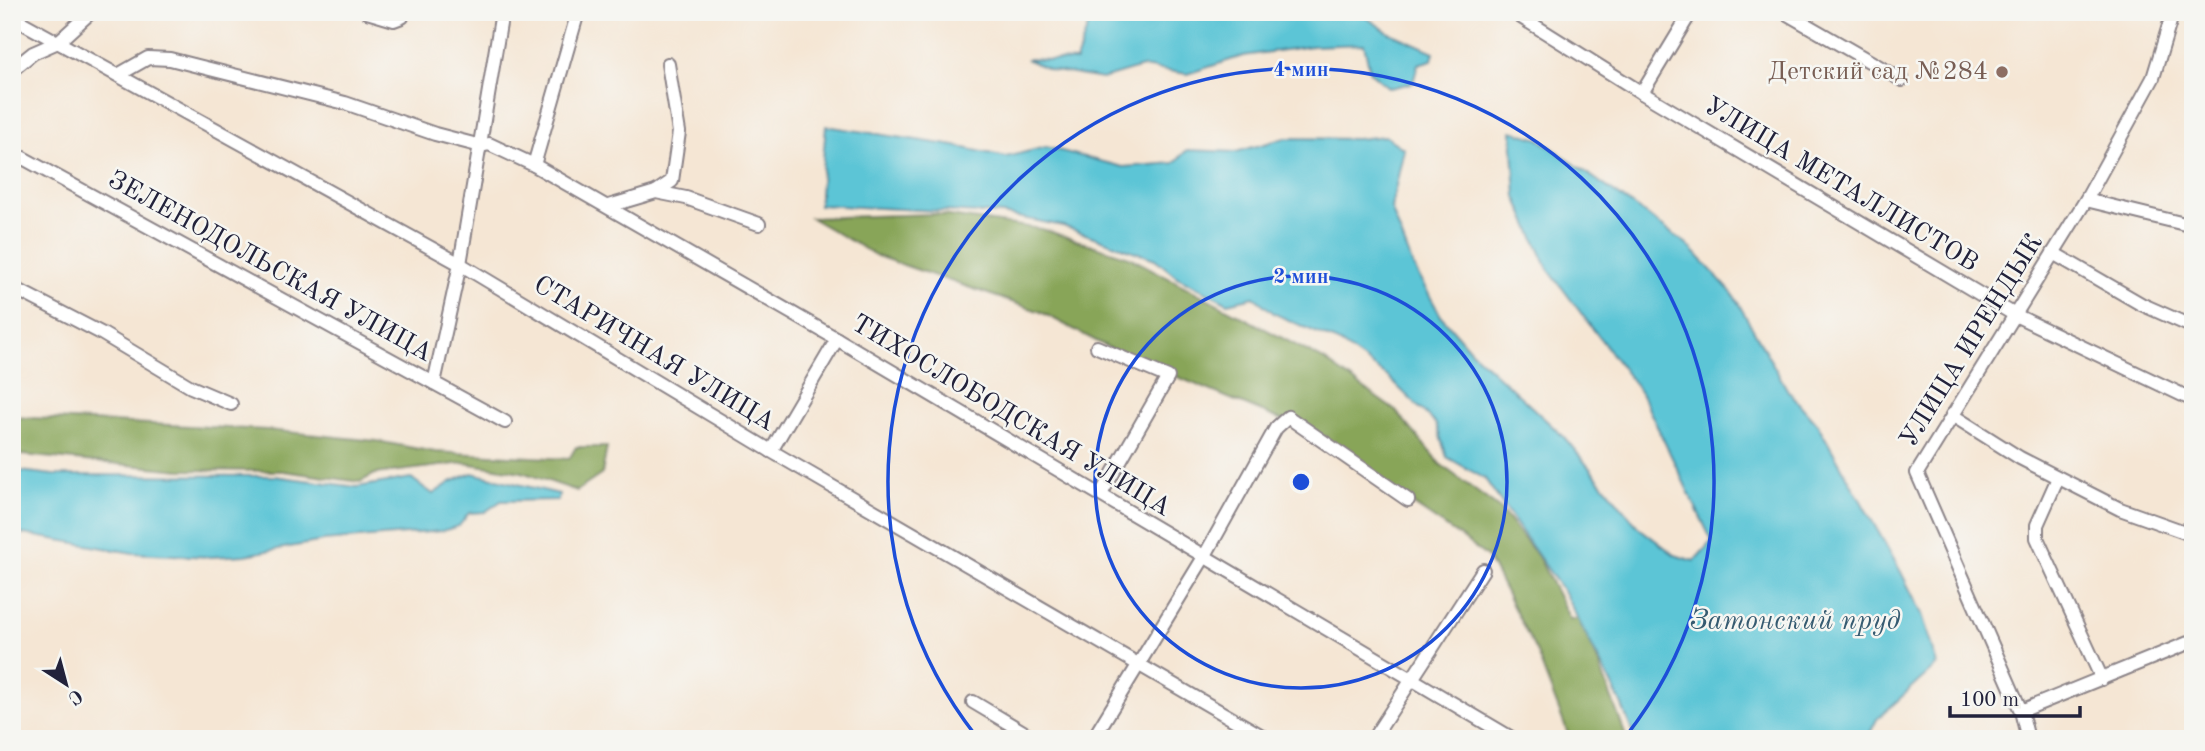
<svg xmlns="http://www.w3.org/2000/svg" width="2205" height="751" viewBox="0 0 2205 751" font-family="'Old Standard TT',serif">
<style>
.forest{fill:#88a558;stroke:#55644a;stroke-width:2}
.water{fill:#5bc5d6;stroke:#3e7488;stroke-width:2}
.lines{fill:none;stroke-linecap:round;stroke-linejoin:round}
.minor-casing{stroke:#8c8488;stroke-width:16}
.minor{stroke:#fff;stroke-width:12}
.ring{fill:none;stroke:#1d4ed8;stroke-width:3.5}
.education-dot{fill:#8d6e63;stroke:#f6f6f2;stroke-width:2.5}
.labels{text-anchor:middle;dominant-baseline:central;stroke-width:5;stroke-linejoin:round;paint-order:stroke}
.education-label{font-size:26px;fill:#785e54;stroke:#f6f6f2;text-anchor:end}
.street-label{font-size:26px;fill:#22223b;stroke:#f6f6f2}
.water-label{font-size:28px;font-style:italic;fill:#365b71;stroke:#f6f6f2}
.centre{fill:#1d4ed8;stroke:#f6f6f2;stroke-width:3.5}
.ring-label{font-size:21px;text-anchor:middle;font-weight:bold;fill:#1d4ed8;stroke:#f6f6f2;stroke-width:5;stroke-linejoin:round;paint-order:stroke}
</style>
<rect width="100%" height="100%" fill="#f6f6f2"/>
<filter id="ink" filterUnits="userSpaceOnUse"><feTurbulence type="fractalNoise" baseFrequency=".0143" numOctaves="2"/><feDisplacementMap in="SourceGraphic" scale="14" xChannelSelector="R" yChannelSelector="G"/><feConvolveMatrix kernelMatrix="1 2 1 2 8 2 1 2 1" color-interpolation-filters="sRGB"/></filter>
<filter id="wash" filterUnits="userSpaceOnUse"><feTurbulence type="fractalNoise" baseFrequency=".00686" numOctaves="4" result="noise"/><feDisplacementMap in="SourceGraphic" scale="28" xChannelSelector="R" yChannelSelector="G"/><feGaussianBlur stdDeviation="1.57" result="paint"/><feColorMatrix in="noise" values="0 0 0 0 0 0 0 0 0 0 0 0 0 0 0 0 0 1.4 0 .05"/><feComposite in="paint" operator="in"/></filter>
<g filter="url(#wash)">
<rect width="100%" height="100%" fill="#f5e6d4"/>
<!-- forest -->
<g class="forest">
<path d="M935 214 1042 229 1129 257 1324 360 1397 412 1440 464 1500 509 1538 556 1570 619H1582L1627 739H1570L1536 651 1488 558 1465 540 1301 428 1115 351 1041 312 877 256 811 218Z"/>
<path d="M12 417 268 430 377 441 435 452 569 459 576 447H607L602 474 577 491 522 472 464 463 375 474 360 482 283 471 181 470 12 454Z"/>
</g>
<!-- water -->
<g class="water">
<path d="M1093 12H1358L1388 32 1434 52 1432 60 1418 64 1413 83 1389 88 1370 72 1364 44 1312 46 1243 56 1187 74 1142 67 1102 79 1050 70 1026 59 1076 61Z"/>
<path d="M826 126 955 146 1006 157 1046 147 1123 167 1174 163 1187 150 1236 152 1285 138 1357 139 1385 136 1404 149 1391 208 1413 266 1441 316 1470 350 1564 437 1638 527 1675 555 1694 561 1712 541 1641 393 1548 269 1516 197 1512 131 1539 139 1687 244 1733 294 1788 391 1818 425 1901 572 1922 614 1937 665 1877 719 1867 739H1635L1621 703 1565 594 1485 479 1447 457 1436 424 1388 377 1340 343 1275 314 1254 297 1228 303 1177 277 1155 259 1063 226 1002 214 819 205Z"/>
<path d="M12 470 53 475 274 476 357 487 411 478 433 494 451 482 472 473 559 494 558 500 501 501 485 512 469 513 459 526 442 531 323 541 245 555 211 557 133 553 12 532Z"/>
</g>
</g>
<g filter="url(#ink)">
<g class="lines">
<defs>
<g id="minor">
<path d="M367 12 394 20 402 17 403 12"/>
<path d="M1513 12 1642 93 2015 315 2193 400"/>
<path d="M1784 12 1902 80"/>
<path d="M12 17 460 264 771 451 1267 739"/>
<path d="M12 70 33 53 58 42 91 12"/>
<path d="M118 75 148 58 170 59 345 103 435 134 481 146 489 144 534 165 837 339 1513 739"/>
<path d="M1642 93 1691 12"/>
<path d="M12 152 505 422"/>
<path d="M534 165 578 12"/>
<path d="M656 192 672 181 679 132 668 64"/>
<path d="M2086 200 2193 226"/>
<path d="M609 206 656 192 686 198 759 224"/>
<path d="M2053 253 2141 304 2193 327"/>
<path d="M12 287 101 333 191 387 231 404"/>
<path d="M1097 347 1168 377 1101 494"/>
<path d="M434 383 460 264 502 12"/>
<path d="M1952 415 2020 458 2120 509 2193 535"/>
<path d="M771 451 837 339"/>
<path d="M2058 478 2037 525V538L2102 679"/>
<path d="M973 702 1035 739"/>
<path d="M2021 711 2193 641"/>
<path d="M1093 739 1204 557 1276 428 1288 417 1408 500"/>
<path d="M1373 739 1483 570"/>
<path d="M2028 739 2021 711 1917 473 2086 200 2153 78 2173 12"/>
<path d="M2189 739 2193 737"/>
</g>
</defs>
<!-- minor casing -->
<use href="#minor" class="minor-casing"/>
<!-- minor -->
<use href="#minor" class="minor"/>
</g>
</g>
<!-- distance rings -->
<g class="ring">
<circle cx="1301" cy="482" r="206"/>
<path d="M976 736A413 413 0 1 1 1626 736"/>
</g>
<!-- markers -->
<circle class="education-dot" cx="2002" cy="72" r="7"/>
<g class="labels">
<!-- education labels -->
<g class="education-label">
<text x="1988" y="72">Детский сад №284</text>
</g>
<!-- street labels -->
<g class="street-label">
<text transform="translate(1841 185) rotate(31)">УЛИЦА МЕТАЛЛИСТОВ</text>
<text transform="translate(270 267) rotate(29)">ЗЕЛЕНОДОЛЬСКАЯ УЛИЦА</text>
<text transform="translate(1972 341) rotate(-58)">УЛИЦА ИРЕНДЫК</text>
<text transform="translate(654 354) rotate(31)">СТАРИЧНАЯ УЛИЦА</text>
<text transform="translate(1011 416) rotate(31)">ТИХОСЛОБОДСКАЯ УЛИЦА</text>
</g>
<!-- water labels -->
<g class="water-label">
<text x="1795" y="622">Затонский пруд</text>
</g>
</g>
<circle cx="1301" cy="482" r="10" class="centre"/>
<g class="ring-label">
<text x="1301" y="76">4 мин</text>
<text x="1301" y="283">2 мин</text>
</g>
<!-- margin -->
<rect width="2205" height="751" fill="none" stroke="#f6f6f2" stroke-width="42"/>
<!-- north arrow -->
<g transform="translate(66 684) rotate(144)" stroke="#f6f6f2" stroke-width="5" paint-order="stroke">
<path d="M0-5L12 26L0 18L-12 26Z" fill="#22223b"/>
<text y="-10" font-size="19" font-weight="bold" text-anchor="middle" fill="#22223b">С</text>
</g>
<!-- scale -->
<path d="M1950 706v10h130v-10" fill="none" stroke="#22223b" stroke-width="3.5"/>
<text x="1960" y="706" font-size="21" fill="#22223b" stroke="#f6f6f2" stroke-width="5" paint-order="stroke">100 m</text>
</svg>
